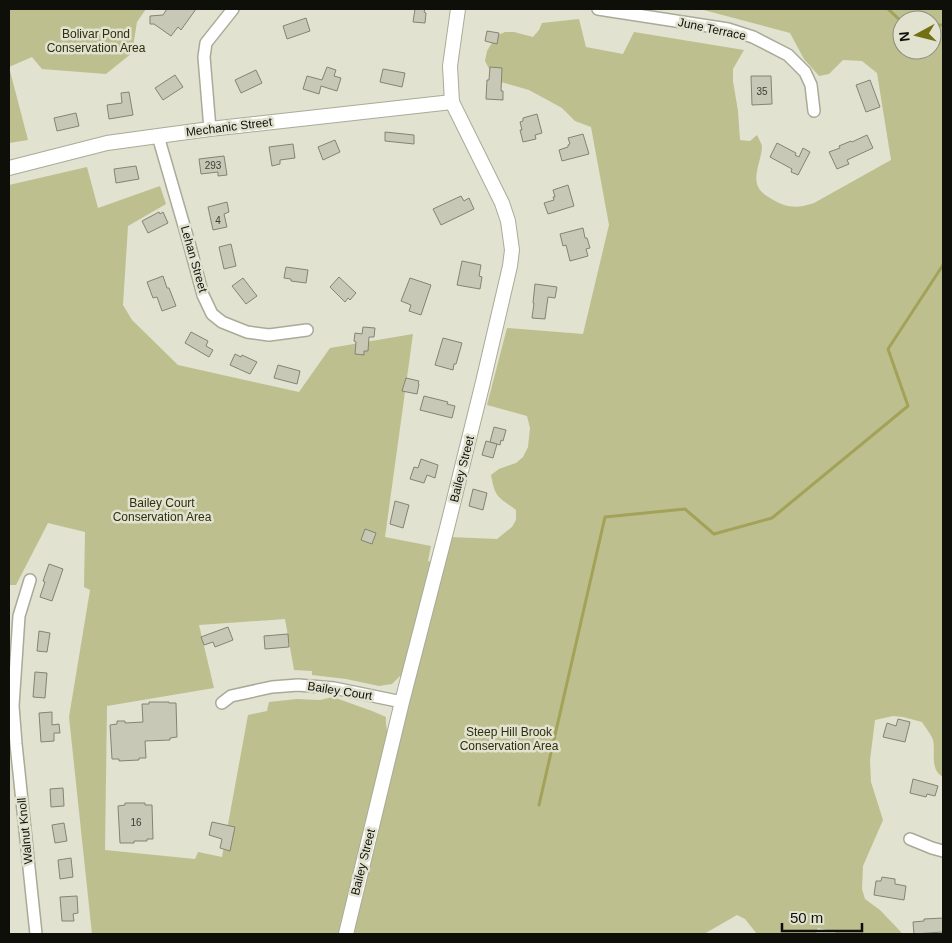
<svg xmlns="http://www.w3.org/2000/svg" width="952" height="943" viewBox="0 0 952 943" font-family="Arial,sans-serif">
<style>
.green{fill:#bebf8e;fill-rule:evenodd}
.lines{fill:none;stroke-linecap:round;stroke-linejoin:round}
.stream{stroke:#a2a258;stroke-width:3}
.building{fill:#c7c8b5;stroke:#838473}
.minor-casing{stroke:#aaaa98;stroke-width:14}
.tertiary-casing{stroke:#aaaa98;stroke-width:16}
.minor{stroke:#fff;stroke-width:11}
.tertiary{stroke:#fff;stroke-width:14}
.labels{text-anchor:middle;dominant-baseline:central;stroke-width:5;stroke-linejoin:round;paint-order:stroke}
.number-label{font-size:10px;fill:#3d3d34}
.street-label{font-size:12px;fill:#0f0f09;stroke:#e1e2cf}
.park-label{font-size:12px;fill:#2f2f0e;stroke:#e1e2cf}
</style>
<rect width="100%" height="100%" fill="#e1e2cf"/>
<!-- green -->
<g class="green">
<path d="M9 9H146L137 22 132 53 106 74 42 69 32 57 9 67 28 140 9 143Z"/>
<path d="M700 9H943V777C929 769 936 752 933 740 931 734 925 727 922 722L903 717 893 716 875 720 870 760 871 782 883 820 863 866 862 889 865 899 880 910 900 931 902 934H837L835 932 818 928 815 934H757L745 919 737 915 704 934H356L354 932 449 537 497 539 512 527 516 520V510C509 504 499 500 495 491 493 486 492 480 491 475L499 469 516 463 523 457 528 447 530 428 527 416 487 405 507 328 583 334 609 225 591 127 575 121 562 108 529 90 501 82 494 78 485 61 487 51 496 36 505 32H514L533 37 539 30 542 23 579 19 586 47 623 54 634 32 744 50 733 69V81L738 111 740 140 750 141 757 135C759 139 761 143 762 146 762 158 754 172 757 184 759 191 765 195 770 198 785 208 797 209 814 203L891 160 877 73 862 61 843 60 829 74 819 76 804 59 790 33ZM902 20H932V50H902Z"/>
<path d="M87 167 98 208 160 186 166 204 128 226 123 305 132 320 178 365 299 392 330 348 413 334 385 537 431 546 428 561 431 562 403 676H400L392 684 379 686 346 679 312 675V671L294 670 285 619 199 625 214 688 107 706 105 850 195 859 198 852 222 857 248 715 267 711 269 702 297 699 320 700 333 697 372 711 386 717C385 724 388 731 387 739L338 934H92L69 717 90 590 84 587 85 532 48 523 16 585H9V185Z"/>
</g>
<g class="lines">
<!-- stream -->
<g class="stream">
<path d="M888 9 902 22"/>
<path d="M932 25H943"/>
<path d="M539 805 605 517 685 509 714 534 772 518 908 406 888 349 943 265"/>
</g>
</g>
<!-- building -->
<g class="building">
<path d="M167 9H196L181 30 178 27 171 36 154 24H150V16L163 15Z"/>
<path d="M415 9H425L424 12 426 13 425 23 413 22Z"/>
<path d="M306 18 310 31 287 39 283 26Z"/>
<path d="M487 31 499 33 497 44 485 41Z"/>
<path d="M327 67 336 70 334 76 341 78 337 91 321 86 319 94 303 89 307 76 322 80Z"/>
<path d="M490 67 502 68 501 91H503V100L486 99 487 80H489Z"/>
<path d="M383 69 405 73 402 87 380 82Z"/>
<path d="M256 70 262 83 241 93 235 80Z"/>
<path d="M175 75 183 87 163 100 155 88Z"/>
<path d="M751 76H771L772 104 752 105Z"/>
<path d="M870 80 880 107 866 112 856 85Z"/>
<path d="M129 92 133 115 109 119 107 105 122 103 121 93Z"/>
<path d="M76 113 79 126 57 131 54 118Z"/>
<path d="M537 114 542 133 535 135 536 139 523 142 520 130H522L520 122 523 121V118Z"/>
<path d="M385 132 414 135V144L385 141Z"/>
<path d="M583 134 589 154 562 161 559 150 568 147V145L570 144 568 138Z"/>
<path d="M867 135 873 148 847 160 849 164 837 169 829 152 840 148 839 146 851 141 852 142Z"/>
<path d="M335 140 340 152 323 160 318 147Z"/>
<path d="M777 143 796 153 795 155 799 157 803 148 810 152 798 175 791 172 792 169 770 157Z"/>
<path d="M293 144 295 158 280 160V164L272 166 269 147Z"/>
<path d="M224 156 227 175 218 176V172L201 174 199 159Z"/>
<path d="M136 166 139 179 116 183 114 169Z"/>
<path d="M568 185 574 206 548 214 544 203 554 200 553 197H555L553 190Z"/>
<path d="M461 196 464 201 469 198 474 209 441 225 433 209Z"/>
<path d="M227 202 229 212 224 214 227 227 213 230 208 207Z"/>
<path d="M159 212 160 214 163 212 168 223 148 233 142 221Z"/>
<path d="M583 228 585 238H587L590 248 586 249 588 256 570 261 566 245 563 246 560 234Z"/>
<path d="M231 244 236 266 224 269 219 247Z"/>
<path d="M462 261 481 265 479 276 482 277 480 289 457 285Z"/>
<path d="M286 267 308 270 306 283 291 281V279L284 278Z"/>
<path d="M163 276 167 288H169L176 306 162 311 157 297 153 298 147 282Z"/>
<path d="M339 277 356 293 350 300 348 298 345 302 330 287Z"/>
<path d="M243 278 257 296 246 304 232 286Z"/>
<path d="M410 278 431 285 421 315 409 311 411 305 401 301Z"/>
<path d="M535 284 557 287 555 298 548 297 545 319 532 318 534 303H533Z"/>
<path d="M363 327 375 328 374 337H369L368 351H364V355L355 354 356 342 354 341 355 333 362 334Z"/>
<path d="M191 332 208 341 206 346 213 350 209 357 185 343Z"/>
<path d="M443 338 462 343 456 364H454L453 370 435 365Z"/>
<path d="M235 354 241 357 242 355 257 362 250 374 230 365Z"/>
<path d="M278 365 300 371 297 384 274 378Z"/>
<path d="M406 378 419 381 418 383 419 384 417 394 402 391Z"/>
<path d="M424 396 448 402 447 404 455 406 452 418 420 410Z"/>
<path d="M494 427 506 430 503 441 501 440 500 445 490 442Z"/>
<path d="M486 441 497 444 493 458 482 455Z"/>
<path d="M421 459 438 465 435 478 427 475 424 483 410 479 414 467 418 468Z"/>
<path d="M473 489 487 493 483 510 469 506Z"/>
<path d="M395 501 409 505 403 528 390 524Z"/>
<path d="M365 529 376 533 372 544 361 540Z"/>
<path d="M49 564 63 569 52 601 40 597 45 582 43 581Z"/>
<path d="M228 627 233 640 215 647 213 642 204 645 201 637Z"/>
<path d="M39 631 50 633 47 652 37 651Z"/>
<path d="M288 634 289 647 265 649 264 636Z"/>
<path d="M35 672 47 673 45 698 33 697Z"/>
<path d="M149 702H169V703H176L177 737 170 738V740L145 741 146 758H139V760L119 761V759H112L110 725 117 724V721H125V723L143 722 142 704H149Z"/>
<path d="M52 712V725L59 724 60 733H54V741L41 742 39 713Z"/>
<path d="M898 719 910 722 905 742 883 737 887 723 896 726Z"/>
<path d="M913 779 938 786 935 796 927 794 926 797 910 793Z"/>
<path d="M63 788 64 806 51 807 50 789Z"/>
<path d="M125 803H145V805H152L153 839H147V841H134V843H120L118 806 125 805Z"/>
<path d="M212 822 235 827 230 851 220 848 222 839 209 835Z"/>
<path d="M64 823 67 841 55 843 52 825Z"/>
<path d="M71 858 73 877 60 879 58 860Z"/>
<path d="M882 877 895 879V884L906 886 904 900 874 895 876 881H881Z"/>
<path d="M77 896 78 913 73 914 74 921H62L60 897Z"/>
<path d="M943 918V932L914 934 913 922 924 921V919Z"/>
</g>
<g class="lines">
<defs>
<g id="minor">
<path d="M598 9 728 29 753 37 788 55 805 72 811 85 814 111"/>
<path d="M210 129 204 57 206 43 233 9"/>
<path d="M158 136 189 243 203 295 212 314 222 322 247 332 269 335 307 330"/>
<path d="M30 580 19 616 13 706 16 744 36 934"/>
<path d="M222 703 231 696 272 687 298 685 334 688 402 702"/>
<path d="M910 839 932 848 943 851"/>
</g>
<g id="tertiary">
<path d="M9 168 107 143 158 136 210 129 452 102"/>
<path d="M346 934 402 702 448 524 483 382 510 266 512 250 508 221 502 203 452 102 450 66 458 9"/>
</g>
</defs>
<!-- minor casing -->
<use href="#minor" class="minor-casing"/>
<!-- tertiary casing -->
<use href="#tertiary" class="tertiary-casing"/>
<!-- minor -->
<use href="#minor" class="minor"/>
<!-- tertiary -->
<use href="#tertiary" class="tertiary"/>
</g>
<g class="labels">
<!-- number labels -->
<g class="number-label">
<text x="762" y="91">35</text>
<text x="213" y="165">293</text>
<text x="218" y="220">4</text>
<text x="136" y="822">16</text>
</g>
<!-- street labels -->
<g class="street-label">
<text transform="translate(712 29) rotate(12)">June Terrace</text>
<text transform="translate(229 127) rotate(-7)">Mechanic Street</text>
<text transform="translate(194 259) rotate(74)">Lehan Street</text>
<text transform="translate(462 469) rotate(-76)">Bailey Street</text>
<text transform="translate(340 691) rotate(9)">Bailey Court</text>
<text transform="translate(25 831) rotate(-96)">Walnut Knoll</text>
<text transform="translate(363 862) rotate(-76)">Bailey Street</text>
</g>
<!-- park labels -->
<g class="park-label">
<text x="96" y="34">Bolivar Pond<tspan x="96" dy="14">Conservation Area</tspan></text>
<text x="162" y="503">Bailey Court<tspan x="162" dy="14">Conservation Area</tspan></text>
<text x="509" y="732">Steep Hill Brook<tspan x="509" dy="14">Conservation Area</tspan></text>
</g>
</g>
<!-- border -->
<rect width="952" height="943" fill="none" stroke="#0f0f09" stroke-width="20"/>
<!-- north arrow -->
<g transform="translate(917 35) rotate(263)"><circle r="24" fill="#e1e2cf" stroke="#8d8e80"/>
<path d="M0-4L9 19L0 12L-9 19Z" fill="#717013"/>
<text y="-8" font-size="14" font-weight="bold" text-anchor="middle" fill="#0f0f09">N</text>
</g>
<!-- scale -->
<path d="M782 923v8h80v-8" fill="none" stroke="#0f0f09" stroke-width="2.5"/>
<text x="790" y="923" font-size="15" fill="#0f0f09" stroke="#e1e2cf" stroke-width="4" paint-order="stroke">50 m</text>
</svg>
